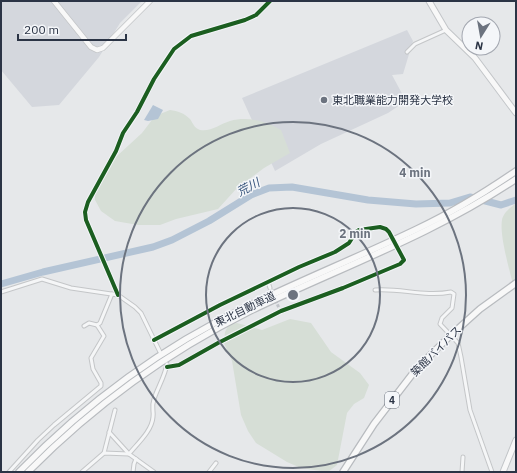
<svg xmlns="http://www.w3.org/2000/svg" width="517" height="473" viewBox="0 0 517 473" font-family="'IBM Plex Sans','Noto Sans JP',sans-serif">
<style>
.built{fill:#d4d7dd}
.green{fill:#d6ded6}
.water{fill:#b4c4d5}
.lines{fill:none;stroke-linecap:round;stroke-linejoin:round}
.river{stroke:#b4c4d5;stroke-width:7}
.street-tunnel{stroke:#c1c4c9;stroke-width:3;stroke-dasharray:3 1.5;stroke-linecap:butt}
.street-casing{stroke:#c4c6c8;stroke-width:5}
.secondary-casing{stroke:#c4c6c8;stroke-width:6}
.primary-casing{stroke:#c2c5c8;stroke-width:7}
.highway-casing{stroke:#b8bbbf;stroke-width:8}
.street{stroke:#f5f6f7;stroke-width:3}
.secondary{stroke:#f8f8f8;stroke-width:4.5}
.primary{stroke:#f8f8f8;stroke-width:5}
.highway{stroke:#f8f8f8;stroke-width:5.5}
.cycleway-casing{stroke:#f4f6f9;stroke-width:6}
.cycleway{stroke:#1b5e20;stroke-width:4}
.ring{fill:none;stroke:#6c737f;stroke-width:2}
.poi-dot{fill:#6c737f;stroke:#f4f6f9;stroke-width:1.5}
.labels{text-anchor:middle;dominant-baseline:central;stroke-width:3;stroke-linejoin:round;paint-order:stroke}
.shield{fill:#f4f6f9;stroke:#676e7b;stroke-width:1}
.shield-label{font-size:10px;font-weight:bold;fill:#2b3445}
.poi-label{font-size:11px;fill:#2b3445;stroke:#f4f6f9;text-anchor:start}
.street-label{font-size:11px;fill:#2b3445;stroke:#f4f6f9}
.water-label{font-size:12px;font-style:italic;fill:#34527a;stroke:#f4f6f9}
.centre{fill:#6c737f;stroke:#f4f6f9;stroke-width:2}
.ring-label{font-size:12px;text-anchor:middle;font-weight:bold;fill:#6c737f;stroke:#f4f6f9;stroke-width:3;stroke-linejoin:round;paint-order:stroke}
</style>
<rect width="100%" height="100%" fill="#e6e8ea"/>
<!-- built -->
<g class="built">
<path d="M1 1H142L120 23 99 57 59 105 32 107 1 70Z"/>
<path d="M407 30 413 41 403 74 392 75 406 101 388 113 321 144 275 171 242 98Z"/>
</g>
<!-- green -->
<g class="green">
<path d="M170 110C178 111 184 113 190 119 193 123 194 128 200 130 211 132 220 124 230 121 248 116 265 121 281 130L290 153 264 168 237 188 218 209 176 219 160 225H138L115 221 101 211 95 200V186L105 167 142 133 155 116Z"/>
<path d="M516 203V297C512 278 499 237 502 220 503 213 511 207 516 203Z"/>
<path d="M290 319 311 323 331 352 360 373 369 385 364 398 354 404 347 413 337 465 328 472 301 468 287 462 256 443 248 431 241 415 232 361 224 343 225 332 229 324 237 323 262 330Z"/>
</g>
<!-- water -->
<path class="water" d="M153 105 163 110 158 119 148 121 144 120Z"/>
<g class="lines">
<!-- river -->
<path class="river" d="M1 284 43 272 153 247 172 240 209 221 251 195 269 188 292 187 368 200 416 204 450 203 470 197 501 205 516 200"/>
<!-- street-tunnel -->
<g class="street-tunnel">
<path d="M389 232 404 260"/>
<path d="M270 288 279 308"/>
</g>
<defs>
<g id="street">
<path d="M407 52 415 44 446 30"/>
<path d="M268 282 270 288"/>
<path d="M375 290C401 288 424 297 451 292L454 294 452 308 442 318 440 324 458 343 461 357 470 410 492 472"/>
<path d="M1 292 42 279 71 288 118 295 135 307 141 313 160 352"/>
<path d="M118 295 86 220 85 212 88 202 116 151 123 133 137 112 154 79 174 49 191 36 245 20 256 15 270 1"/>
<path d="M84 326 89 323 97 325 100 323 112 294"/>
<path d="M154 340 220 305 299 267 335 252 349 243 356 232 359 230 380 227 386 229 389 232"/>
<path d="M167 367 179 365 218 343 281 311 343 288 400 264 404 260"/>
<path d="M109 432 129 454C137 444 152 431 153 417 154 410 151 408 154 399 158 387 165 376 167 364"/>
<path d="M104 453 115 410"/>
<path d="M9 472 38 440 54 425 101 386V383L93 369 91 358 104 336 97 325"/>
<path d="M82 472 104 453 129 454 154 472"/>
<path d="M133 472 134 464 136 459"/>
<path d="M209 472 216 463"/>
<path d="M462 472 463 457"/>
</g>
<path id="secondary" d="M54 1 91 47 97 50 103 48 150 1"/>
<g id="primary">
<path d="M429 1 446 30 475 58 516 113"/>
<path d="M503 472 516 440"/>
</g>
<g id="highway">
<path d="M19 472C85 404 162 347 248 306 304 279 361 256 417 229 451 213 484 193 516 171"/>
<path d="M28 472C94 405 166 353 250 311 339 268 433 235 516 179"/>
<path d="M343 472 374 424 417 368 450 336 480 309 516 283"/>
</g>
</defs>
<!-- street casing -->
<use href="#street" class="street-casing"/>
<!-- secondary casing -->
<use href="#secondary" class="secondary-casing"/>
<!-- primary casing -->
<use href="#primary" class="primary-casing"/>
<!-- highway casing -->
<use href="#highway" class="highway-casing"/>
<!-- street -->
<use href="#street" class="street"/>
<!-- secondary -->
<use href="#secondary" class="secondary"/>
<!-- primary -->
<use href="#primary" class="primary"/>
<!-- highway -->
<use href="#highway" class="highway"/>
<defs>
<g id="cycleway">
<path d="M118 295 86 220 85 212 88 202 116 151 123 133 137 112 154 79 174 49 191 36 245 20 256 15 270 1"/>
<path d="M154 340 220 305 299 267 335 252 349 243 356 232 359 230 380 227 386 229 389 232 404 260 400 264 343 288 281 311 218 343 179 365 167 367"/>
</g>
</defs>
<!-- cycleway casing -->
<use href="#cycleway" class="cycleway-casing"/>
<!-- cycleway -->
<use href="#cycleway" class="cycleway"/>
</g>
<!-- distance rings -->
<g class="ring">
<circle cx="293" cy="295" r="87"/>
<circle cx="293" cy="295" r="173"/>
</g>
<!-- markers -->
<circle class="poi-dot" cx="324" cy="100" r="4"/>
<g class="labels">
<!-- shield labels -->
<rect class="shield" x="385" y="392" width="14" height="16" rx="3"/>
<g class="shield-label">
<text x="392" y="400">4</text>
</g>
<!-- poi labels -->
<g class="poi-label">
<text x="332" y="100">東北職業能力開発大学校</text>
</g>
<!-- street labels -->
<g class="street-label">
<text transform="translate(245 309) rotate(-26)">東北自動車道</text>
<text transform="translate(436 351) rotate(-45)">築館バイパス</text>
</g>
<!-- water labels -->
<g class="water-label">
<text transform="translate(248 187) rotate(-28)">荒川</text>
</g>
</g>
<circle cx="293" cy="295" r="6" class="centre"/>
<g class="ring-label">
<text x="415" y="177">4 min</text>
<text x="355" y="238">2 min</text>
</g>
<!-- border -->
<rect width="517" height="473" fill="none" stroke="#2b3445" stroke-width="4"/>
<!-- north arrow -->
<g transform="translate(481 36) rotate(191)"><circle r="19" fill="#f4f6f9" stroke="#a4a8b1"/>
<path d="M0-3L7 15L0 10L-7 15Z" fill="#6c737f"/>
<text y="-6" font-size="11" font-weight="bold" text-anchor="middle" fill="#2b3445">N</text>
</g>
<!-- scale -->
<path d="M18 34v6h108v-6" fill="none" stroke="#2b3445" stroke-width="2"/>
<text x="24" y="34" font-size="12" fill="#2b3445" stroke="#f4f6f9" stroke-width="3" paint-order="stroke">200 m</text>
</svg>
